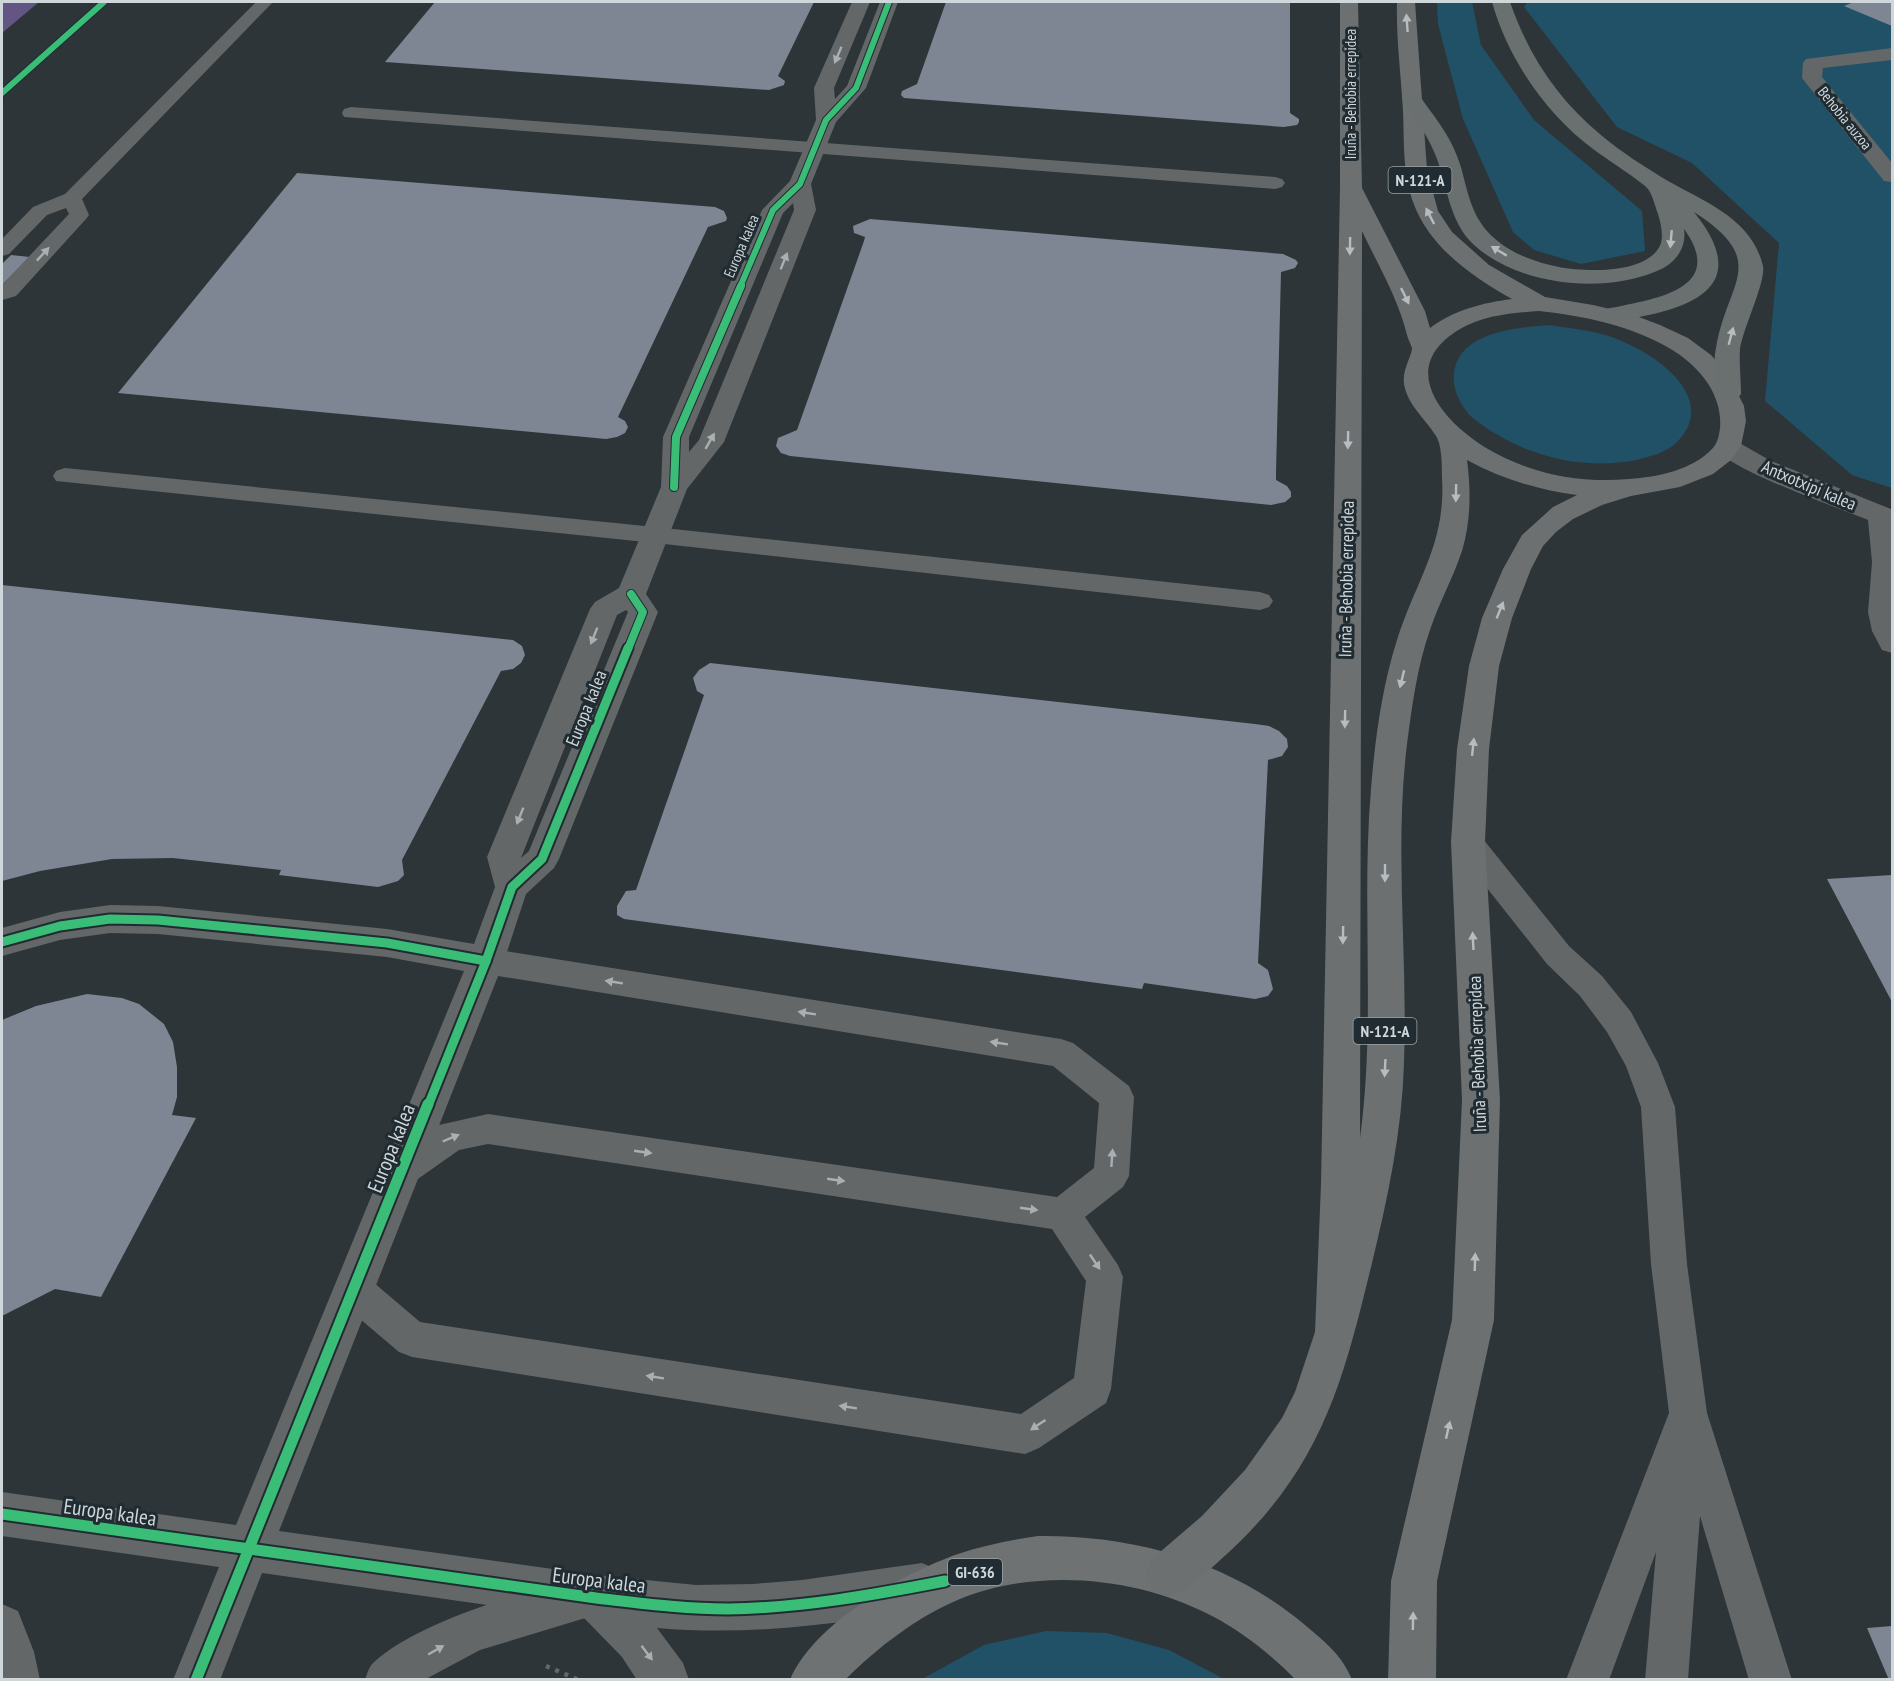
<svg xmlns="http://www.w3.org/2000/svg" width="1894" height="1681" viewBox="0 0 1894 1681" font-family="'PT Sans Narrow',sans-serif">
<style>
.green{fill:#215166}
.water{fill:#635684}
.building{fill:#7d8692}
.lines{fill:none;stroke-linecap:round;stroke-linejoin:round}
.path{stroke:#636768;stroke-width:4.5;stroke-dasharray:4 6;stroke-linecap:butt}
.service{fill:#636768;fill-rule:evenodd}
.minor{fill:#636768;fill-rule:evenodd}
.tertiary{fill:#636768;fill-rule:evenodd}
.primary{fill:#6e7273;fill-rule:evenodd}
.trunk{fill:#6c7071;fill-rule:evenodd}
.motorway{fill:#6a6f6f;fill-rule:evenodd}
.cycleway-far3-casing{stroke:#202c32;stroke-width:8}
.cycleway-far2-casing{stroke:#202c32;stroke-width:10}
.cycleway-far1-casing{stroke:#202c32;stroke-width:13}
.cycleway-casing{stroke:#202c32;stroke-width:15}
.cycleway-far3{stroke:#3abd76;stroke-width:6}
.cycleway-far2{stroke:#3abd76;stroke-width:8}
.cycleway-far1{stroke:#3abd76;stroke-width:9}
.cycleway{stroke:#3abd76;stroke-width:11}
.oneway{fill:#b6bdc0}
.oneway2{fill:#a9b0b3}
.labels{text-anchor:middle;dominant-baseline:central;stroke-width:6;stroke-linejoin:round;paint-order:stroke}
.far-street-label{font-size:15px;fill:#cfd7db;stroke:#202c32}
.shield{fill:#202c32;stroke:#9aa4a8;stroke-width:1.5}
.shield-label{font-size:16px;font-weight:bold;fill:#cfd7db}
.street-label{font-size:18px;fill:#cfd7db;stroke:#202c32}
.near-street-label{font-size:21px;fill:#cfd7db;stroke:#202c32}
</style>
<rect width="100%" height="100%" fill="#2d3538"/>
<!-- green -->
<g class="green">
<path d="M1437 2H1472L1481 45 1534 120 1642 211 1645 251 1581 264 1534 250 1513 232 1463 119 1438 24Z"/>
<path d="M1527 2H1892V488L1852 475 1765 401 1779 243 1692 163 1617 127 1524 7Z"/>
<path d="M1549 325C1574 329 1601 331 1624 342 1661 358 1718 400 1677 442 1668 452 1649 457 1636 460 1578 471 1521 455 1474 419 1464 411 1456 396 1454 384 1449 333 1512 328 1549 325Z"/>
<path d="M1046 1631 1107 1633 1169 1650 1224 1679H922L984 1645Z"/>
</g>
<!-- water -->
<path class="water" d="M2 2H39L2 33Z"/>
<!-- building -->
<g class="building">
<path d="M435 2H814L778 76 785 81 784 85 769 90 385 62Z"/>
<path d="M946 2H1290V113L1299 119V122L1297 125 1284 127 904 98 901 95 902 91 917 84Z"/>
<path d="M1854 2H1892V26L1844 6Z"/>
<path d="M297 173 715 207 724 211 727 218 726 221 708 227 618 417 625 421 628 427 625 433 617 437 606 439 118 393Z"/>
<path d="M870 219 1283 254 1296 260 1298 263 1295 268 1281 272 1276 472V480L1287 486 1291 492V497L1285 502 1271 505 790 456 781 453 776 446 778 438 797 430 864 241 865 237 854 233 853 226Z"/>
<path d="M11 255 30 257 2 285V264Z"/>
<path d="M2 585 513 640 522 646 525 655 521 663 513 669 501 671 402 860 404 875 398 881 378 887 279 875 281 870 173 858 112 859 40 871 2 881Z"/>
<path d="M710 663 1255 724 1269 726 1279 731 1287 739 1288 747 1282 756 1268 760 1258 963 1268 970 1273 989 1268 996 1255 999 1144 983 1142 989 624 919 617 915V906L626 891 636 890 704 695 697 691 693 678 699 670Z"/>
<path d="M1892 875V1002L1827 879Z"/>
<path d="M87 994 122 998 139 1004 164 1024 173 1042 177 1067V1097L172 1115 196 1118 101 1297 55 1289 2 1316V1020L36 1006Z"/>
<path d="M1892 1626V1680H1889L1867 1628Z"/>
</g>
<g class="lines">
<!-- path -->
<path class="path" d="M546 1666 579 1680"/>
<!-- service -->
<g class="service">
<path d="M256 2H273L82 199 89 215 86 219 16 296 2 300V285L69 214 66 208 47 215 9 254 2 256V239L33 207 65 194Z"/>
<path d="M351 107 1275 177 1282 179 1285 183 1282 187 1275 189 344 117 342 113 344 109Z"/>
<path d="M65 468 655 527 1260 592 1269 595 1273 601 1269 607 1260 610 655 543 56 481 53 476 56 471Z"/>
<path d="M1468 830 1479 834 1569 946 1602 976 1631 1012 1658 1063 1675 1107 1687 1264 1707 1413 1792 1680H1749L1700 1516 1688 1680H1645L1656 1552 1609 1680H1566L1669 1413 1651 1264 1641 1107 1626 1066 1607 1032 1580 996 1547 964 1457 850 1453 842 1457 834Z"/>
<path d="M486 948 1061 1039 1073 1043 1129 1086 1134 1097 1129 1176 1123 1187 1085 1217 1118 1265 1123 1277 1111 1389 1106 1403 1039 1448 1025 1454 412 1357 399 1352 340 1302 335 1289 340 1276 353 1271 366 1276 420 1322 1021 1414 1074 1378 1086 1281 1052 1229 488 1144 459 1150 415 1181 403 1186 391 1181 385 1170 391 1159 439 1125 488 1114 1057 1197 1094 1168 1099 1103 1053 1066 486 974 475 970 470 961 475 952Z"/>
<path d="M567 1583 582 1589 588 1604 582 1619 480 1650 424 1680H365C367 1674 369 1667 373 1663 416 1624 510 1595 567 1583Z"/>
</g>
<!-- minor -->
<g class="minor">
<path d="M852 2H870L834 88 835 99 847 86 880 2H898L866 88 836 122 811 184 816 210 724 442 687 489 646 594 658 612 559 859 554 868 526 894 504 961 279 1531 596 1575 696 1585 753 1584 802 1580 922 1563 938 1570 945 1586 938 1602C914 1612 888 1615 862 1619 794 1629 726 1634 657 1628L683 1663 689 1680H637L622 1657 585 1619 262 1573 220 1680H173L219 1567 2 1536V1492L236 1525 464 971 387 957 158 934 110 933 60 940 2 956V928L60 912 110 905 158 906 387 929 474 944 495 887 487 857 590 609 595 602 619 588 661 487 663 437 762 210 790 181 816 120 814 88ZM793 203 794 210 699 440 689 452V437L783 213ZM626 610 628 612 529 851 521 858 617 615Z"/>
<path d="M1892 48V60L1823 68 1822 77 1892 163V182L1884 181 1802 78 1803 63 1806 59Z"/>
<path d="M2 1604 18 1611 34 1652 40 1680H2Z"/>
</g>
<!-- tertiary -->
<path class="tertiary" d="M1727 439 1736 441 1771 461 1891 509 1892 653 1882 650 1872 631 1868 612 1872 562 1868 520C1837 507 1729 470 1714 447L1718 441Z"/>
<!-- primary -->
<path class="primary" d="M1038 1536C1136 1535 1230 1562 1305 1625 1324 1641 1343 1656 1352 1680H1296C1271 1655 1243 1632 1212 1616 1139 1577 1038 1567 960 1599 917 1617 878 1647 845 1680H790C813 1624 903 1573 958 1554 985 1545 1011 1540 1038 1536Z"/>
<!-- trunk -->
<path class="trunk" d="M1340 2H1358L1362 188 1425 311 1430 328C1454 310 1482 303 1512 299 1466 273 1419 240 1408 184 1403 160 1404 136 1403 111 1401 75 1396 38 1397 2H1415L1427 170 1438 211 1452 232 1489 265 1545 297 1593 305 1631 314 1660 325 1688 338 1711 355 1729 376 1744 406 1746 421 1741 446 1731 460 1713 474 1680 487 1631 496 1602 505 1573 519 1556 532 1543 546 1531 569 1512 618 1499 666 1489 749 1485 842 1500 1100 1494 1320 1437 1581 1436 1680H1388L1391 1581 1452 1320 1462 1100 1451 842 1457 749 1469 666 1482 618 1503 569 1522 535 1553 507 1577 495C1538 490 1502 479 1467 460 1471 490 1471 521 1462 551 1453 578 1439 603 1430 630 1417 667 1412 706 1407 744 1394 851 1408 957 1404 1063 1402 1131 1388 1197 1372 1263 1343 1382 1322 1466 1228 1553 1209 1570 1192 1587 1169 1597L1153 1590 1146 1574 1153 1558 1202 1516 1245 1470 1282 1418 1295 1392 1315 1332 1321 1184 1340 187ZM1362 231C1378 265 1398 298 1407 335 1408 339 1411 345 1412 348 1412 356 1402 369 1404 384 1408 406 1425 418 1436 436 1442 445 1442 466 1442 478 1446 544 1416 580 1397 640 1382 687 1375 739 1371 789 1361 905 1376 1022 1360 1138ZM1539 311C1584 316 1629 325 1669 348 1697 364 1723 393 1720 428 1719 435 1718 443 1712 449 1692 470 1658 477 1629 479 1587 483 1543 476 1505 458 1456 436 1387 372 1460 329 1484 315 1512 313 1539 311Z"/>
<!-- motorway -->
<path class="motorway" d="M1492 2H1510C1528 54 1557 99 1601 135 1621 152 1645 167 1668 181 1705 202 1752 219 1763 266 1766 282 1743 328 1740 349 1739 363 1741 379 1741 394L1737 399 1728 402 1719 399 1715 394C1715 379 1713 362 1716 348 1727 281 1771 262 1694 212 1761 295 1676 312 1610 322L1602 320 1598 315 1602 310C1642 300 1731 294 1684 229 1687 248 1675 264 1657 271 1603 294 1519 286 1474 245 1448 221 1448 185 1435 154 1427 134 1414 117 1402 99L1405 95H1419C1433 115 1449 134 1457 156 1464 173 1466 192 1473 208 1487 244 1524 260 1559 267 1585 272 1641 274 1658 249 1665 240 1661 224 1658 214 1655 206 1653 196 1648 189 1644 183 1602 156 1593 149 1546 114 1508 59 1492 2Z"/>
<defs>
<g id="cycleway-far3">
<path d="M2 93 104 2"/>
<path d="M740 287 773 210 800 184 826 120 856 88 889 2"/>
</g>
<g id="cycleway-far2">
<path d="M674 487 676 437 741 286"/>
<path d="M628 649 643 612 631 594"/>
</g>
<g id="cycleway-far1">
<path d="M2 942 60 926 110 919 158 920 387 943 486 961"/>
<path d="M428 1106 486 961 512 887 542 859 628 648"/>
</g>
<g id="cycleway">
<path d="M2 1514 596 1598C640 1603 684 1609 728 1609 801 1608 873 1595 945 1581"/>
<path d="M196 1680 428 1104"/>
</g>
</defs>
<!-- cycleway-far3 casing -->
<use href="#cycleway-far3" class="cycleway-far3-casing"/>
<!-- cycleway-far2 casing -->
<use href="#cycleway-far2" class="cycleway-far2-casing"/>
<!-- cycleway-far1 casing -->
<use href="#cycleway-far1" class="cycleway-far1-casing"/>
<!-- cycleway casing -->
<use href="#cycleway" class="cycleway-casing"/>
<!-- cycleway-far3 -->
<use href="#cycleway-far3" class="cycleway-far3"/>
<!-- cycleway-far2 -->
<use href="#cycleway-far2" class="cycleway-far2"/>
<!-- cycleway-far1 -->
<use href="#cycleway-far1" class="cycleway-far1"/>
<!-- cycleway -->
<use href="#cycleway" class="cycleway"/>
</g>
<!-- one-way arrows -->
<defs><path id="oneway-solid" d="M-6-.8H1V-3.2L6.5 0L1 3.2V.8H-6Z" transform="scale(1.5)"/></defs>
<g class="oneway">
<use href="#oneway-solid" transform="translate(1407 23) rotate(-94)"/>
<use href="#oneway-solid" transform="translate(1430 216) rotate(-117)"/>
<use href="#oneway-solid" transform="translate(1671 239) rotate(95)"/>
<use href="#oneway-solid" transform="translate(1350 246) rotate(91)"/>
<use href="#oneway-solid" transform="translate(1499 251) rotate(-149)"/>
<use href="#oneway-solid" transform="translate(1405 296) rotate(64)"/>
<use href="#oneway-solid" transform="translate(1731 336) rotate(-75)"/>
<use href="#oneway-solid" transform="translate(1348 440) rotate(91)"/>
<use href="#oneway-solid" transform="translate(1456 493) rotate(91)"/>
<use href="#oneway-solid" transform="translate(1500 610) rotate(-68)"/>
<use href="#oneway-solid" transform="translate(1402 679) rotate(104)"/>
<use href="#oneway-solid" transform="translate(1345 719) rotate(91)"/>
<use href="#oneway-solid" transform="translate(1473 747) rotate(-84)"/>
<use href="#oneway-solid" transform="translate(1385 873) rotate(90)"/>
<use href="#oneway-solid" transform="translate(1343 935) rotate(91)"/>
<use href="#oneway-solid" transform="translate(1473 941) rotate(-93)"/>
<use href="#oneway-solid" transform="translate(1385 1068) rotate(93)"/>
<use href="#oneway-solid" transform="translate(1475 1262) rotate(-88)"/>
<use href="#oneway-solid" transform="translate(1448 1430) rotate(-77)"/>
<use href="#oneway-solid" transform="translate(1413 1621) rotate(-89)"/>
</g>
<g class="oneway2">
<use href="#oneway-solid" transform="translate(838 55) rotate(113)"/>
<use href="#oneway-solid" transform="translate(43 254) rotate(-47)"/>
<use href="#oneway-solid" transform="translate(784 261) rotate(-68)"/>
<use href="#oneway-solid" transform="translate(710 441) rotate(-60)"/>
<use href="#oneway-solid" transform="translate(594 636) rotate(112)"/>
<use href="#oneway-solid" transform="translate(520 816) rotate(112)"/>
<use href="#oneway-solid" transform="translate(614 982) rotate(-171)"/>
<use href="#oneway-solid" transform="translate(807 1013) rotate(-171)"/>
<use href="#oneway-solid" transform="translate(999 1043) rotate(-171)"/>
<use href="#oneway-solid" transform="translate(451 1138) rotate(-23)"/>
<use href="#oneway-solid" transform="translate(643 1152) rotate(8)"/>
<use href="#oneway-solid" transform="translate(1112 1158) rotate(-86)"/>
<use href="#oneway-solid" transform="translate(836 1180) rotate(8)"/>
<use href="#oneway-solid" transform="translate(1029 1209) rotate(8)"/>
<use href="#oneway-solid" transform="translate(1095 1262) rotate(56)"/>
<use href="#oneway-solid" transform="translate(655 1377) rotate(-171)"/>
<use href="#oneway-solid" transform="translate(848 1407) rotate(-171)"/>
<use href="#oneway-solid" transform="translate(1038 1425) rotate(146)"/>
<use href="#oneway-solid" transform="translate(436 1650) rotate(-30)"/>
<use href="#oneway-solid" transform="translate(647 1653) rotate(53)"/>
</g>
<g class="labels">
<!-- far-street labels -->
<g class="far-street-label">
<text transform="translate(1350 94) rotate(-90)">Iruña - Behobia errepidea</text>
<text transform="translate(1845 118) rotate(51)">Behobia auzoa</text>
<text transform="translate(741 246) rotate(-67)">Europa kalea</text>
</g>
<!-- shield labels -->
<g class="shield">
<rect x="1388.5" y="167" width="63" height="26" rx="4.5"/>
<rect x="1353.5" y="1018" width="63" height="26" rx="4.5"/>
<rect x="948" y="1559" width="54" height="26" rx="4.5"/>
</g>
<g class="shield-label">
<text x="1420" y="180">N-121-A</text>
<text x="1385" y="1031">N-121-A</text>
<text x="975" y="1572">GI-636</text>
</g>
<!-- street labels -->
<g class="street-label">
<text transform="translate(1809 485) rotate(23)">Antxotxipi kalea</text>
<text transform="translate(1346 579) rotate(-89)">Iruña - Behobia errepidea</text>
<text transform="translate(586 708) rotate(-68)">Europa kalea</text>
<text transform="translate(1477 1054) rotate(-92)">Iruña - Behobia errepidea</text>
</g>
<!-- near-street labels -->
<g class="near-street-label">
<text transform="translate(391 1148) rotate(-68)">Europa kalea</text>
<text transform="translate(110 1512) rotate(8)">Europa kalea</text>
<text transform="translate(599 1580) rotate(7)">Europa kalea</text>
</g>
</g>
<!-- border -->
<rect width="1894" height="1681" fill="none" stroke="#cfd7db" stroke-width="6"/>
</svg>
